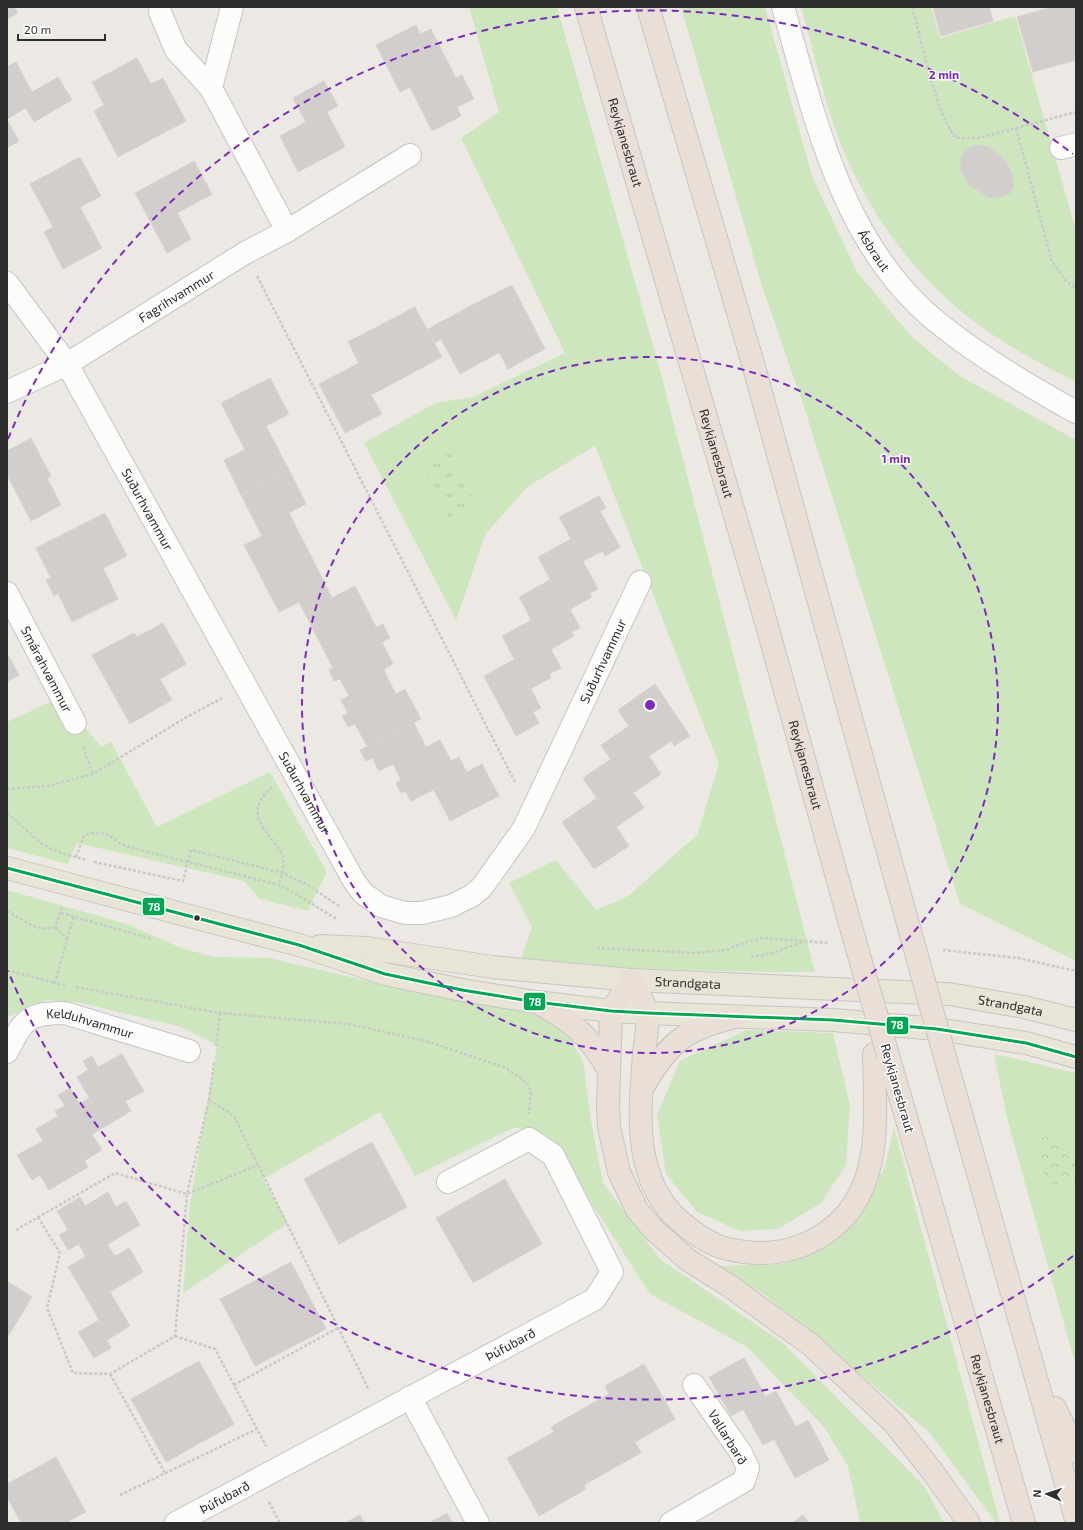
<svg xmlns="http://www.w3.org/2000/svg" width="1083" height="1530" viewBox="0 0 1083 1530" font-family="'Exo 2',sans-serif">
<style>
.grass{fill:#cee6be}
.forest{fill:url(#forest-crowns)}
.park{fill:url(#park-tufts)}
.building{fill:#d1cecb;stroke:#d7d4d0}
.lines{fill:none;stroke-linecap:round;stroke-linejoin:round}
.street-casing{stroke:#c5c4c5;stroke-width:24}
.secondary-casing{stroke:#c5c4c5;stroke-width:24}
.primary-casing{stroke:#c6c5c4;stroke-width:24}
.highway-casing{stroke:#c6c5c4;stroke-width:24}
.path{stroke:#c9c9c8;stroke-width:2.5;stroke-dasharray:3 2;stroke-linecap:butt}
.street{stroke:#fcfcfb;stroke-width:22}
.secondary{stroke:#fcfcfb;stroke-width:22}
.primary{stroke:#e8e4d6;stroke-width:22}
.highway{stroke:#eadfd6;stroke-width:22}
.highway-bridge-casing{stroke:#c6c5c4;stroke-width:24;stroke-linecap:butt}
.highway-bridge{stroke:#eadfd6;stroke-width:22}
.bus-1-casing{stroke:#fff;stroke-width:6}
.bus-1{stroke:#00a651;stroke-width:3}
.ring{fill:none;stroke:#7b2cbf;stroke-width:2;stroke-dasharray:7 5}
.bus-dot{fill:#2e2e2e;stroke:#fff;stroke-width:1.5}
.labels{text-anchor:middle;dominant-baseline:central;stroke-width:3;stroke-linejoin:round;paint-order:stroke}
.street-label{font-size:13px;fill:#2e2e2e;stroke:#fff}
.centre{fill:#7b2cbf;stroke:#fff;stroke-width:2}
.ring-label{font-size:12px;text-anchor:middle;font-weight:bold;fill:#7b2cbf;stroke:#fff;stroke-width:3;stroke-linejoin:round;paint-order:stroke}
.line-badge{stroke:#fff;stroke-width:1.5}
.badge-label{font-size:11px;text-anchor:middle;font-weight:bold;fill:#fff}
</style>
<defs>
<pattern id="forest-crowns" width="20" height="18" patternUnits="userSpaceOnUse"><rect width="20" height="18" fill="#cee6be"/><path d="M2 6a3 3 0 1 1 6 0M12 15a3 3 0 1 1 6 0" fill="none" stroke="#b1c6a4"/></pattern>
<pattern id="park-tufts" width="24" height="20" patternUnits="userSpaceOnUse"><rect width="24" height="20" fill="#cee6be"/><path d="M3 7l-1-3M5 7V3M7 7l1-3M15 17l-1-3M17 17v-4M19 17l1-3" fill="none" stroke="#b1c6a4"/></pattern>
</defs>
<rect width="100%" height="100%" fill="#ece8e4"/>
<!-- grass -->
<g class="grass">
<path d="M469 7H557L660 370 815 972C716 972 618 969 520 961L532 927 509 883 556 860 596 910 628 896 697 835 719 764 595 446 527 487 485 535 456 620 364 443 435 403 473 397 565 353 461 138 499 112Z"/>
<path d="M681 7H765L812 176 857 272 911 336 958 375 1076 440V961L960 904 805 410 761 283Z"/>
<path d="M801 7H931L940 38 1015 16 1076 231V382C1041 364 1006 346 975 322 911 274 864 207 836 132 822 92 813 48 801 7Z"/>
<path d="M61 697 101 747 111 742 157 827 270 772 327 872 308 911 260 899 244 881 77 843 68 864 7 848V722Z"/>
<path d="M7 890 127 924 181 948 214 957 270 958 431 996 522 1010 551 1022 570 1039 583 1061 591 1121 603 1183 660 1259 783 1343 925 1487 944 1523H860L848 1466 824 1427 747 1347 650 1294 551 1140 515 1127 415 1176 380 1112 263 1179 288 1223 183 1293 190 1204 217 1045 181 1027 81 1003 48 1000 7 1017Z"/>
<path d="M747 1030 833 1033 850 1105 846 1165 821 1203 778 1229 740 1231 697 1212 666 1174 657 1115 680 1061Z"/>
<path d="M994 1054 1076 1073V1367L1007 1118Z"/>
<path d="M894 1127 1000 1523H996L929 1432 765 1295 718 1266 783 1264 826 1246 853 1217 884 1169Z"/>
</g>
<!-- forest -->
<path class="forest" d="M1048 1136 1066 1141 1072 1149 1076 1152V1184L1073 1182 1052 1190 1040 1180 1048 1167 1039 1160 1047 1149 1040 1139Z"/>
<!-- park -->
<path class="park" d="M451 452 478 508 450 522 423 466Z"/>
<!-- building -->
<g class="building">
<path d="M7 7H14L18 13 7 19Z"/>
<path d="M933 7H989L993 21 941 36Z"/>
<path d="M1052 7H1076V60L1033 72 1017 17Z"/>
<path d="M416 25 420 34 431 29 456 78 462 75 474 99 457 107 461 116 432 131 410 87 400 92 376 45Z"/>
<path d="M137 58 151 84 163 78 186 121 118 157 94 111 104 105 92 82Z"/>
<path d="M16 62 32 92 58 77 72 100 34 122 26 108 7 119V67Z"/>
<path d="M324 81 338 106 327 112 345 147 298 172 280 136 306 122 293 98Z"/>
<path d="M7 120 19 141 7 148Z"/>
<path d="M974 145 987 146 998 153 1006 162 1012 173 1014 184 1011 193 1002 197 989 198 968 184 961 171 960 159 965 150Z"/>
<path d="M80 157 101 196 80 207 102 248 63 269 44 232 53 227 30 184Z"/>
<path d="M194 161 212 194 177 213 191 239 167 253 135 193Z"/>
<path d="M512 285 545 349 508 369 474 304Z"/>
<path d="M474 304 500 352 460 374 441 339 435 343 428 329Z"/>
<path d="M415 307 442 357 371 395 382 414 345 433 319 384 359 363 348 342Z"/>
<path d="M270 378 289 414 266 426 289 470 241 495 224 460 245 450 221 403Z"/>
<path d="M31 438 51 476 47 478 61 505 31 521 7 475V451Z"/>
<path d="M289 470 306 504 289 513 310 554 262 579 244 545 262 536 241 495Z"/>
<path d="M599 496 606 508 600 511 620 547 605 556 603 551 583 561 559 517Z"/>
<path d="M105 513 127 556 103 568 118 599 72 622 58 593 54 596 46 580 51 578 36 548Z"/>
<path d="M571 539 598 589 589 594 592 597 567 611 538 557Z"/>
<path d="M310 554 332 598 355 586 376 627 383 624 390 638 333 668 299 602 279 612 262 579Z"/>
<path d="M550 580 567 611 570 609 580 628 572 632 574 636 548 651 519 597Z"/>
<path d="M532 620 548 651 551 649 561 668 549 674 551 678 530 689 502 636Z"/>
<path d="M163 623 186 664 160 679 172 700 130 724 92 655 134 633 137 637Z"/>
<path d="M382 642 393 664 384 669 387 677 396 694 405 689 421 719 367 746 355 724 348 727 342 716 348 713 341 700 349 696 340 679 334 681 329 670Z"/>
<path d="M7 653 19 675 7 682Z"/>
<path d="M515 659 541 708 533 712 539 723 516 736 484 676Z"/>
<path d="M655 684 690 736 674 746 671 741 649 756 618 710Z"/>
<path d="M414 723 426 747 440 740 451 761 459 757 467 773 411 801 405 791 401 793 396 783 401 780 393 764 379 771 372 758 366 761 360 750Z"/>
<path d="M629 726 661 774 633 793 601 745Z"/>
<path d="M611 759 644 808 616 827 583 778Z"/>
<path d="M482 764 499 796 450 821 434 790Z"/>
<path d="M597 798 629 846 594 869 562 822Z"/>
<path d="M122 1054 144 1091 125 1101 131 1111 106 1126 77 1077 88 1070 83 1061 92 1056 98 1067Z"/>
<path d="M70 1088 79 1104 89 1098 106 1126 92 1134 102 1150 84 1161 55 1111 65 1106 58 1095Z"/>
<path d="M58 1116 88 1167 49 1190 40 1175 32 1180 17 1155 43 1141 36 1129Z"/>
<path d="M372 1142 407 1207 339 1244 304 1179Z"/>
<path d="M505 1179 542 1244 473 1283 436 1218Z"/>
<path d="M108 1192 116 1207 126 1201 140 1225 86 1257 79 1244 68 1250 59 1235 68 1230 57 1211 80 1197 85 1206Z"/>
<path d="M107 1244 115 1256 129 1248 143 1272 90 1304 68 1267Z"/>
<path d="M291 1262 326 1329 255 1366 220 1299Z"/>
<path d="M7 1281 32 1297 7 1338Z"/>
<path d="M110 1292 130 1326 107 1340 111 1348 94 1358 78 1332 99 1320 90 1304Z"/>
<path d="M744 1358 766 1397 731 1416 709 1377Z"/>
<path d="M199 1361 234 1424 166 1462 131 1399Z"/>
<path d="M644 1364 675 1419 635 1442 641 1453 612 1469 579 1411 609 1394 605 1386Z"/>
<path d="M776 1391 796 1427 763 1445 743 1409Z"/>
<path d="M579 1411 612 1469 584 1485 586 1489 539 1516 507 1458 554 1432 551 1427Z"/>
<path d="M808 1420 829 1460 795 1478 774 1439Z"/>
<path d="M56 1457 86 1512 65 1523H21L7 1497V1484Z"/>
<path d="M447 1513 453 1523H429Z"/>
<path d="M360 1515 364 1523H345Z"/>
<path d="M803 1515 809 1523H792Z"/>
</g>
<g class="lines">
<defs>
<g id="street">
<path d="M160 12 176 50 211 88"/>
<path d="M1061 148 1076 144"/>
<path d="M287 231 410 155"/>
<path id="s1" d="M7 283 67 364 354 881 363 893 371 899 381 906 405 913H422L451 906 473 895 482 887 524 828 640 582"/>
<path id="s2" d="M7 392 67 364 245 253 287 231 211 88 232 7"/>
<path id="s3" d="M7 593 75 723"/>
<path id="s4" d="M7 1052C24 1019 27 1013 65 1013L189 1051"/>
<path d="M410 1397 478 1523"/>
<path id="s5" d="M176 1523 595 1299 612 1272 553 1155 529 1139 448 1182"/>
<path d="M671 1523 744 1481 748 1468 741 1453 694 1385"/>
</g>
<g id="secondary">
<path id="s6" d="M783 7C815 118 842 245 937 322 980 357 1027 385 1076 412"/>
</g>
<g id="primary">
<path d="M7 868 299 945 385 974 462 990 536 1002 611 1011 647 1013 833 1020 937 1029 1026 1043 1076 1057"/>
<path id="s7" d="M320 946 367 948 492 967 631 980 949 994 1024 1007 1076 1020"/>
</g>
<g id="highway">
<path id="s8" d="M586 7 762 608 854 938"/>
<path d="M648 7 752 360 913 942"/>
<path d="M631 980 611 1011 608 1106 609 1127 619 1172 637 1210 654 1230 688 1260 728 1285 811 1345 894 1423 932 1471 969 1523"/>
<path d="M631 980C636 990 645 1003 647 1013 649 1023 645 1042 644 1053 640 1111 631 1180 681 1222 695 1234 710 1245 728 1249 762 1257 795 1253 824 1234 885 1194 875 1117 874 1054"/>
<path d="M536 1002C571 1020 590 1036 609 1071"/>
<path id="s9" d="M888 1055 1024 1523"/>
<path d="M945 1057 1076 1519"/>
<path d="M643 1087C669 1042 685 1029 735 1017"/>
<path d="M1055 1408 1076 1452"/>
</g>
</defs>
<!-- street casing -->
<use href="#street" class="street-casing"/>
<!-- secondary casing -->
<use href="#secondary" class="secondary-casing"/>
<!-- primary casing -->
<use href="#primary" class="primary-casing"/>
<!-- highway casing -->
<use href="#highway" class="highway-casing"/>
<!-- path -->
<g class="path">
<path d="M912 7C922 41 935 112 956 138H979L1076 112"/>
<path d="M1016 128 1052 262 1066 281 1076 288"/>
<path d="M257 276 515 782"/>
<path d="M83 747 93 774"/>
<path d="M272 787C268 790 265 794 262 798 247 820 274 837 282 855 286 864 281 876 279 885"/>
<path d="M7 789 48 786 93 774 185 718 222 698"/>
<path d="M7 813 42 844 61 853 87 860"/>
<path d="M76 857 84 836 90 833H105L121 844 136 849 279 885C300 895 317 908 337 919"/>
<path d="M94 862 183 881 191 850 282 873 306 884 339 906"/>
<path d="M7 911C23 919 36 933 55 927L62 908"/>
<path d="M61 913 152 939"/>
<path d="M55 927 67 939 55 983 65 985"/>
<path d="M67 939 74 917"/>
<path d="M597 948 695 953 726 950 746 942 762 938 828 943"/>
<path d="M943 950 1018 958 1076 971"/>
<path d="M751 957 773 953 802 942"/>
<path d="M7 970 55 983"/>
<path d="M76 987 220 1013 348 1024 426 1041 506 1068 527 1083 531 1091 529 1114"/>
<path d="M216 1046 220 1013"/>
<path d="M209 1100 234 1116 369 1390"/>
<path d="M38 1217 60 1253 47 1308 73 1373 110 1374 175 1336 187 1194 209 1100 214 1063"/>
<path d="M16 1230 115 1173 187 1194 258 1165"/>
<path d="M175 1336 215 1349 266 1446"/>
<path d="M110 1374 165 1473"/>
<path d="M234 1385 338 1328"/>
<path d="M120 1495 257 1429"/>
<path d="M269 1502 280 1523"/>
</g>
<!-- street -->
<use href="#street" class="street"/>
<!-- secondary -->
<use href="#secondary" class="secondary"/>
<!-- primary -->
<use href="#primary" class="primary"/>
<!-- highway -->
<use href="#highway" class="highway"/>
<defs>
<g id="highway-bridge">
<path d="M854 938 888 1055"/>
<path d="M913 942 945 1057"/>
</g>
</defs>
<!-- highway-bridge casing -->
<use href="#highway-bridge" class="highway-bridge-casing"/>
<!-- highway-bridge -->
<use href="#highway-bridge" class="highway-bridge"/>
<defs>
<path id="bus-1" d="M7 868 299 945 385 974 462 990 536 1002 611 1011 647 1013 833 1020 937 1029 1026 1043 1076 1057"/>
</defs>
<!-- bus-1 casing -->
<use href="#bus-1" class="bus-1-casing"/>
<!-- bus-1 -->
<use href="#bus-1" class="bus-1"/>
</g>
<!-- distance rings -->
<g class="ring">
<circle cx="650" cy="705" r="348"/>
<path d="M1073 1256A695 695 0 0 1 8 971M8 439A695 695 0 0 1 1073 154"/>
</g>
<!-- markers -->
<circle class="bus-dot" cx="197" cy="918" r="3.5"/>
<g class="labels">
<!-- street labels -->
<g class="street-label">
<text stroke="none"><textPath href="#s8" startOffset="141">Reykjanesbraut</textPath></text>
<text stroke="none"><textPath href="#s6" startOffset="261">Ásbraut</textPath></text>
<text stroke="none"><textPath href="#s2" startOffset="195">Fagrihvammur</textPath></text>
<text stroke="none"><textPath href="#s8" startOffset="465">Reykjanesbraut</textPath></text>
<text stroke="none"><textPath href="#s1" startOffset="267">Suðurhvammur</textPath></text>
<text stroke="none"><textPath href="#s1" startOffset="1095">Suðurhvammur</textPath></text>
<text stroke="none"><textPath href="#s3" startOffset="86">Smárahvammur</textPath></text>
<text stroke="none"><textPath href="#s8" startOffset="789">Reykjanesbraut</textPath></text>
<text stroke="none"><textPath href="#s1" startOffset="591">Suðurhvammur</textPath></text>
<text stroke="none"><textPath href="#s7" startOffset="370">Strandgata</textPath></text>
<text stroke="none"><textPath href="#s7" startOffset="694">Strandgata</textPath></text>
<text stroke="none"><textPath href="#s4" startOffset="103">Kelduhvammur</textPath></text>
<text transform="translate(898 1088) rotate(74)">Reykjanesbraut</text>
<text stroke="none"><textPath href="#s5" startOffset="379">Þúfubarð</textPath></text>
<text stroke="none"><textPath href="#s9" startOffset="358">Reykjanesbraut</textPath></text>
<text transform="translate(728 1437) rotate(58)">Vallarbarð</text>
<text stroke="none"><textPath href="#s5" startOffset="55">Þúfubarð</textPath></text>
</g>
</g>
<circle cx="650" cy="705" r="6" class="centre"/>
<g class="ring-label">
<text x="944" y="79">2 min</text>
<text x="896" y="463">1 min</text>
</g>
<g class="line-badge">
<rect x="142" y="897" width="23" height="19" rx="4" fill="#00a651"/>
<rect x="523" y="992" width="23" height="19" rx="4" fill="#00a651"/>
<rect x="886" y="1016" width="23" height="19" rx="4" fill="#00a651"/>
</g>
<g class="badge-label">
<text x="154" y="911">78</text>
<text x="535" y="1006">78</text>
<text x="897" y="1029">78</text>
</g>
<!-- border -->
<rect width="1083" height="1530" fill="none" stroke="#2e2e2e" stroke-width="16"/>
<!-- north arrow -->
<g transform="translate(1047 1494) rotate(273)" stroke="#ffffff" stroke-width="3" paint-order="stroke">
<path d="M0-3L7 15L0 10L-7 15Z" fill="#2e2e2e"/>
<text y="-6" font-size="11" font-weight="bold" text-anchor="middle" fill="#2e2e2e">N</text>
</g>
<!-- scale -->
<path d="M18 34v6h87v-6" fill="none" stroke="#2e2e2e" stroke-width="2"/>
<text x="24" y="34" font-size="12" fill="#2e2e2e" stroke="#ffffff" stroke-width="3" paint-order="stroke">20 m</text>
</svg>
